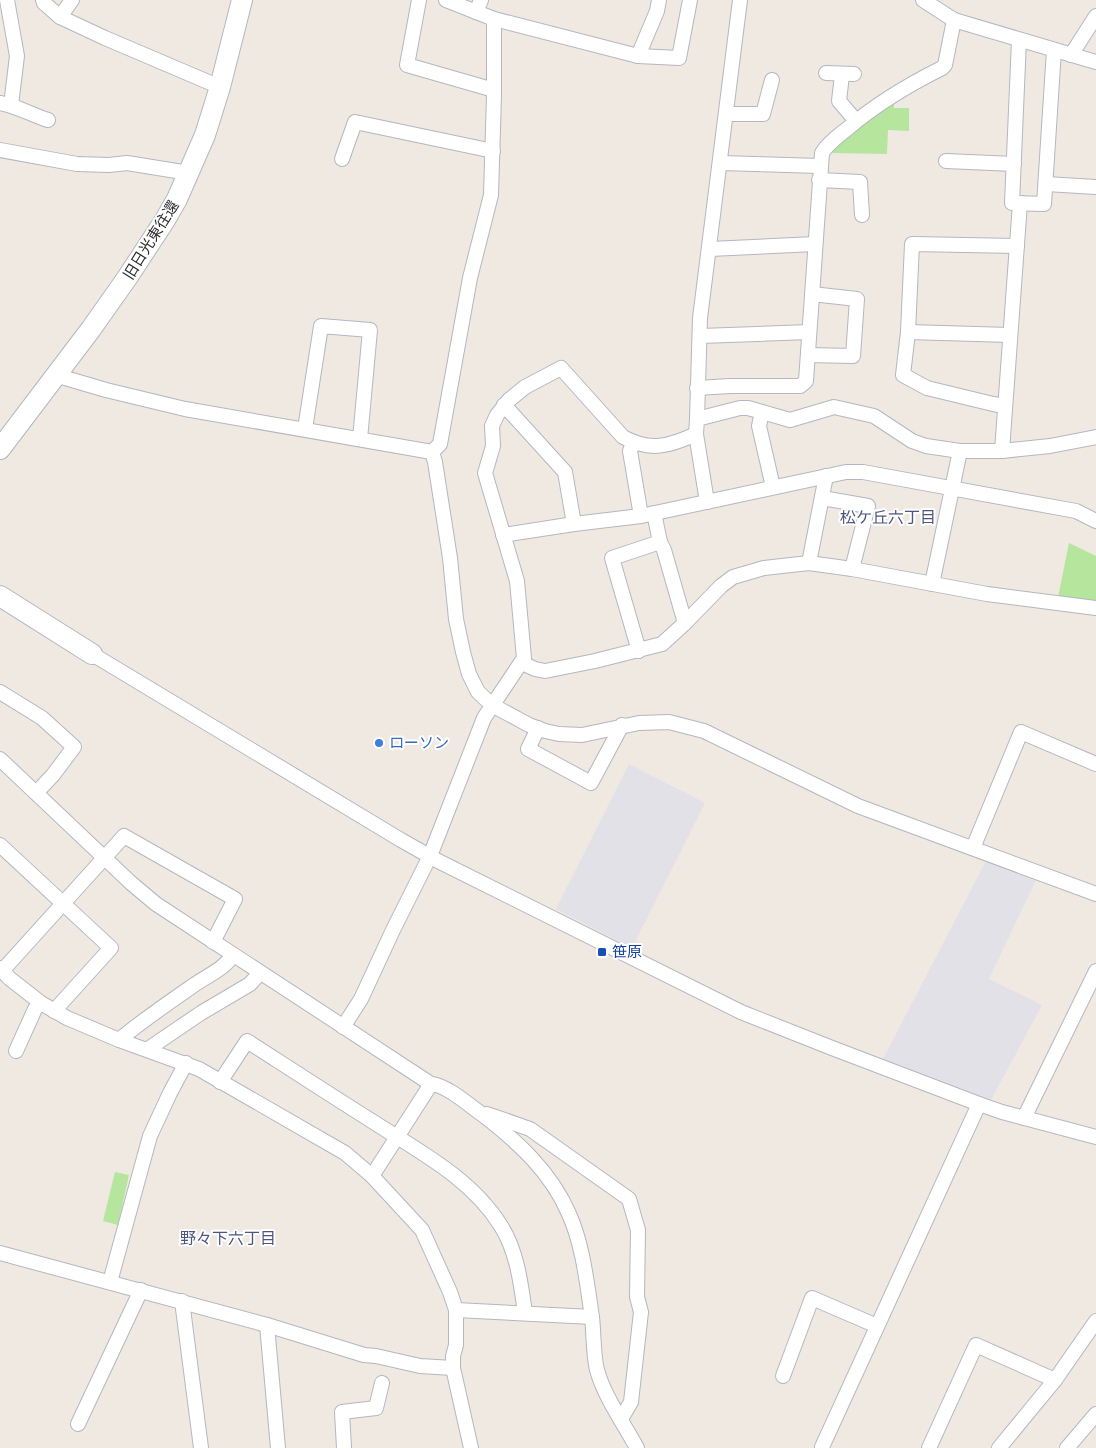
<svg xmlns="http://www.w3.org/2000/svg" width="1096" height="1448" viewBox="0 0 1096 1448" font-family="Karla,'Noto Sans JP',sans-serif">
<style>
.industrial{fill:#e3e1e8}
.green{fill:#b6e59e}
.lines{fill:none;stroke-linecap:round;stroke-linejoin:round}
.street-casing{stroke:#b4b7c1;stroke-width:16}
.secondary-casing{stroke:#b4b7c1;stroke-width:22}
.street{stroke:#fff;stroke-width:14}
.secondary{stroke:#fff;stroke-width:20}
.shop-dot{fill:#3f7fe0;stroke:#fff;stroke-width:2}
.transit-dot{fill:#1a4fb4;stroke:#fff;stroke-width:2}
.labels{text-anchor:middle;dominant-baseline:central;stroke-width:4;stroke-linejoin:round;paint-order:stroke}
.street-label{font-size:15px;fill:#2e2e2e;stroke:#fff}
.shop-label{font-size:15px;fill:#366cbe;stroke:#fff;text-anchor:start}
.transit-label{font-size:15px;fill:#164399;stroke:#fff;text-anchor:start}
.neighbourhood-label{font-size:16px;fill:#4d5680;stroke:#fff}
</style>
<rect width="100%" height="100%" fill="#efe9e1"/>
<!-- industrial -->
<g class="industrial">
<path d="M629 764 705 803 632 948 556 909Z"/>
<path d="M987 859 1037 878 989 979 1042 1005 990 1102 883 1059Z"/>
</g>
<!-- green -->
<g class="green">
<path d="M894 101V108H909V131L888 130 887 154 832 153 831 151Z"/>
<path d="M1069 543 1096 556V601L1058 597Z"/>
<path d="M115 1172 129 1175 118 1225 103 1221Z"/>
</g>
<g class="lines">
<defs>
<g id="street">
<path d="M7 0 17 56 11 105"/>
<path d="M43 0 44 3 60 17 105 38 220 87"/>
<path d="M419 0 407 65 494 90"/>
<path d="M446 0 494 19V95L491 195 470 278 440 444 432 452 435 462 450 558 456 619 463 652 469 674 478 692 492 705 529 725 545 731 559 734 582 735 639 723 669 722 704 731 858 806 1096 894"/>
<path d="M923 0 954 20"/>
<path d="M476 12 481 0"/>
<path d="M60 17 72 0"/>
<path d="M494 19 638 56 657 11 659 0"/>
<path d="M1019 40 1012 203 1044 204 1054 50"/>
<path d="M1071 55 1096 16"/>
<path d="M638 56 679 58 690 0"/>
<path d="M826 73 854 74"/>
<path d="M842 75 839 101 856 121"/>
<path d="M0 103C17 106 32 115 48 120"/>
<path d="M726 114H763L772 80"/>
<path d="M0 150 77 164 109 165 127 163 189 173"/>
<path d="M342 159 355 122 493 151"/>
<path d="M946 161 1014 164"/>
<path d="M720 163 820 166"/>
<path d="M819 180 860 182 862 215"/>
<path d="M1046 184 1096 187"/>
<path d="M710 249 815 244"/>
<path d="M908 332 912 244 1017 246"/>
<path d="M700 336 809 332"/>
<path d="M808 355 853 356 857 299 812 294"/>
<path d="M55 375 106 390 185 409 432 452"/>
<path d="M697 388 730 386H800L806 381 822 153C828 143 838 136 847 129 876 104 908 85 942 68L945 65 954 20 1096 62"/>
<path d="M504 405 565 472 574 524"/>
<path d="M1005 406 993 404 927 388 903 375 908 332 1010 335"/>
<path d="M762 412 759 426 773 487"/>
<path d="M697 419 700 318 740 0"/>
<path d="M305 429 321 326 370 330 360 439"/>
<path d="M633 443 630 451 641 516"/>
<path d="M1002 451 1020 203"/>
<path d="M822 498 868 506 852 569"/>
<path d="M707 502 696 434 697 419 740 408H748L790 420 834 407 874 416 912 441 926 446 960 451H1002L1050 446 1096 437"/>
<path d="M654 513 660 542 664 550 685 623"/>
<path d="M503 535 574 524 641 516 846 472H863L1076 511 1096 521"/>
<path d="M809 563 826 476"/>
<path d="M932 584 960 451"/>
<path d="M639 651 612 558 660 542"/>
<path d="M92 654 401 840 438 861 741 1012 832 1048 979 1104 1002 1112 1096 1137"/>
<path d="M522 663 535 669 545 671 595 661 662 644 685 623 721 586 733 577 764 568 809 563 852 569 987 594 1096 608"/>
<path d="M0 692 42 718 74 747 53 775 36 793"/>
<path d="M538 728 528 749 591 783 622 725"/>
<path d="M0 759 131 883 156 904 431 1084C447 1085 470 1106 483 1115 518 1142 551 1172 569 1214 583 1245 587 1284 592 1317 594 1335 593 1353 597 1370 604 1396 624 1424 637 1448"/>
<path d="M0 845 111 948 54 1011"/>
<path d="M973 848 1021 732 1096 764"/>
<path d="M0 968 9 978 41 1003 67 1018 119 1040 199 1069 345 1153 372 1176 422 1230 450 1292 456 1310V1345L453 1356V1368L471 1448"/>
<path d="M2 971 124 836 235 899 213 942"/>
<path d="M343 1027 361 999 393 930 430 856 484 718 524 658 517 581 485 473 493 446 492 426 497 415 509 400 525 387 561 368 623 437C650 452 670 446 696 434"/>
<path d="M119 1040C143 1020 168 1003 194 985 208 975 223 970 233 955"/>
<path d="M148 1049 201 1013 250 984 260 973"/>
<path d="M16 1051 35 1009 41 1003"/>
<path d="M220 1082 247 1041C289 1068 332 1096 375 1123 420 1152 472 1179 501 1226 517 1251 521 1284 525 1313"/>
<path d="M487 1114 530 1129 629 1199 638 1230 637 1297 641 1312 631 1402 621 1419"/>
<path d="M1024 1118 1096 971"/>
<path d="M372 1176 431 1084"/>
<path d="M0 1253 267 1325 364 1355 376 1356 420 1366 453 1368"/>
<path d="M110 1282 150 1136 170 1093 186 1063"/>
<path d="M182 1301 201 1448"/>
<path d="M456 1310 592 1317"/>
<path d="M267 1325 278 1448"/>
<path d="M783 1376 812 1298 877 1326"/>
<path d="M78 1424 141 1290"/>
<path d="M822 1447 979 1104"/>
<path d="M344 1448 342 1412 376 1408 382 1383"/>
<path d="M929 1448 976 1345 1055 1380"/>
<path d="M999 1448 1055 1380 1096 1321"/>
<path d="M1067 1448 1096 1414"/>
</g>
<g id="secondary">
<path d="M0 449 91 329 127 278 165 220 177 199 205 135 220 87 242 0"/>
<path d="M0 596 92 654"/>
</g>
</defs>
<!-- street casing -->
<use href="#street" class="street-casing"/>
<!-- secondary casing -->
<use href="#secondary" class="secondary-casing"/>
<!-- street -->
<use href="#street" class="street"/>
<!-- secondary -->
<use href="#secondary" class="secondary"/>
</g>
<!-- markers -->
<circle class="shop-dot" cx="379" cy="743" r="5"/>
<rect class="transit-dot" x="597" y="947" width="10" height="10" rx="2.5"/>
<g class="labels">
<!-- street labels -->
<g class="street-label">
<text transform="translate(151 240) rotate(-58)">旧日光東往還</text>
</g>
<!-- shop labels -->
<g class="shop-label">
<text x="389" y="743">ローソン</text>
</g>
<!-- transit labels -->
<g class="transit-label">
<text x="612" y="952">笹原</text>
</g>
<!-- neighbourhood labels -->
<g class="neighbourhood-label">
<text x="888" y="517">松ケ丘六丁目</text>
<text x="228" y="1238">野々下六丁目</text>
</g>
</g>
</svg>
